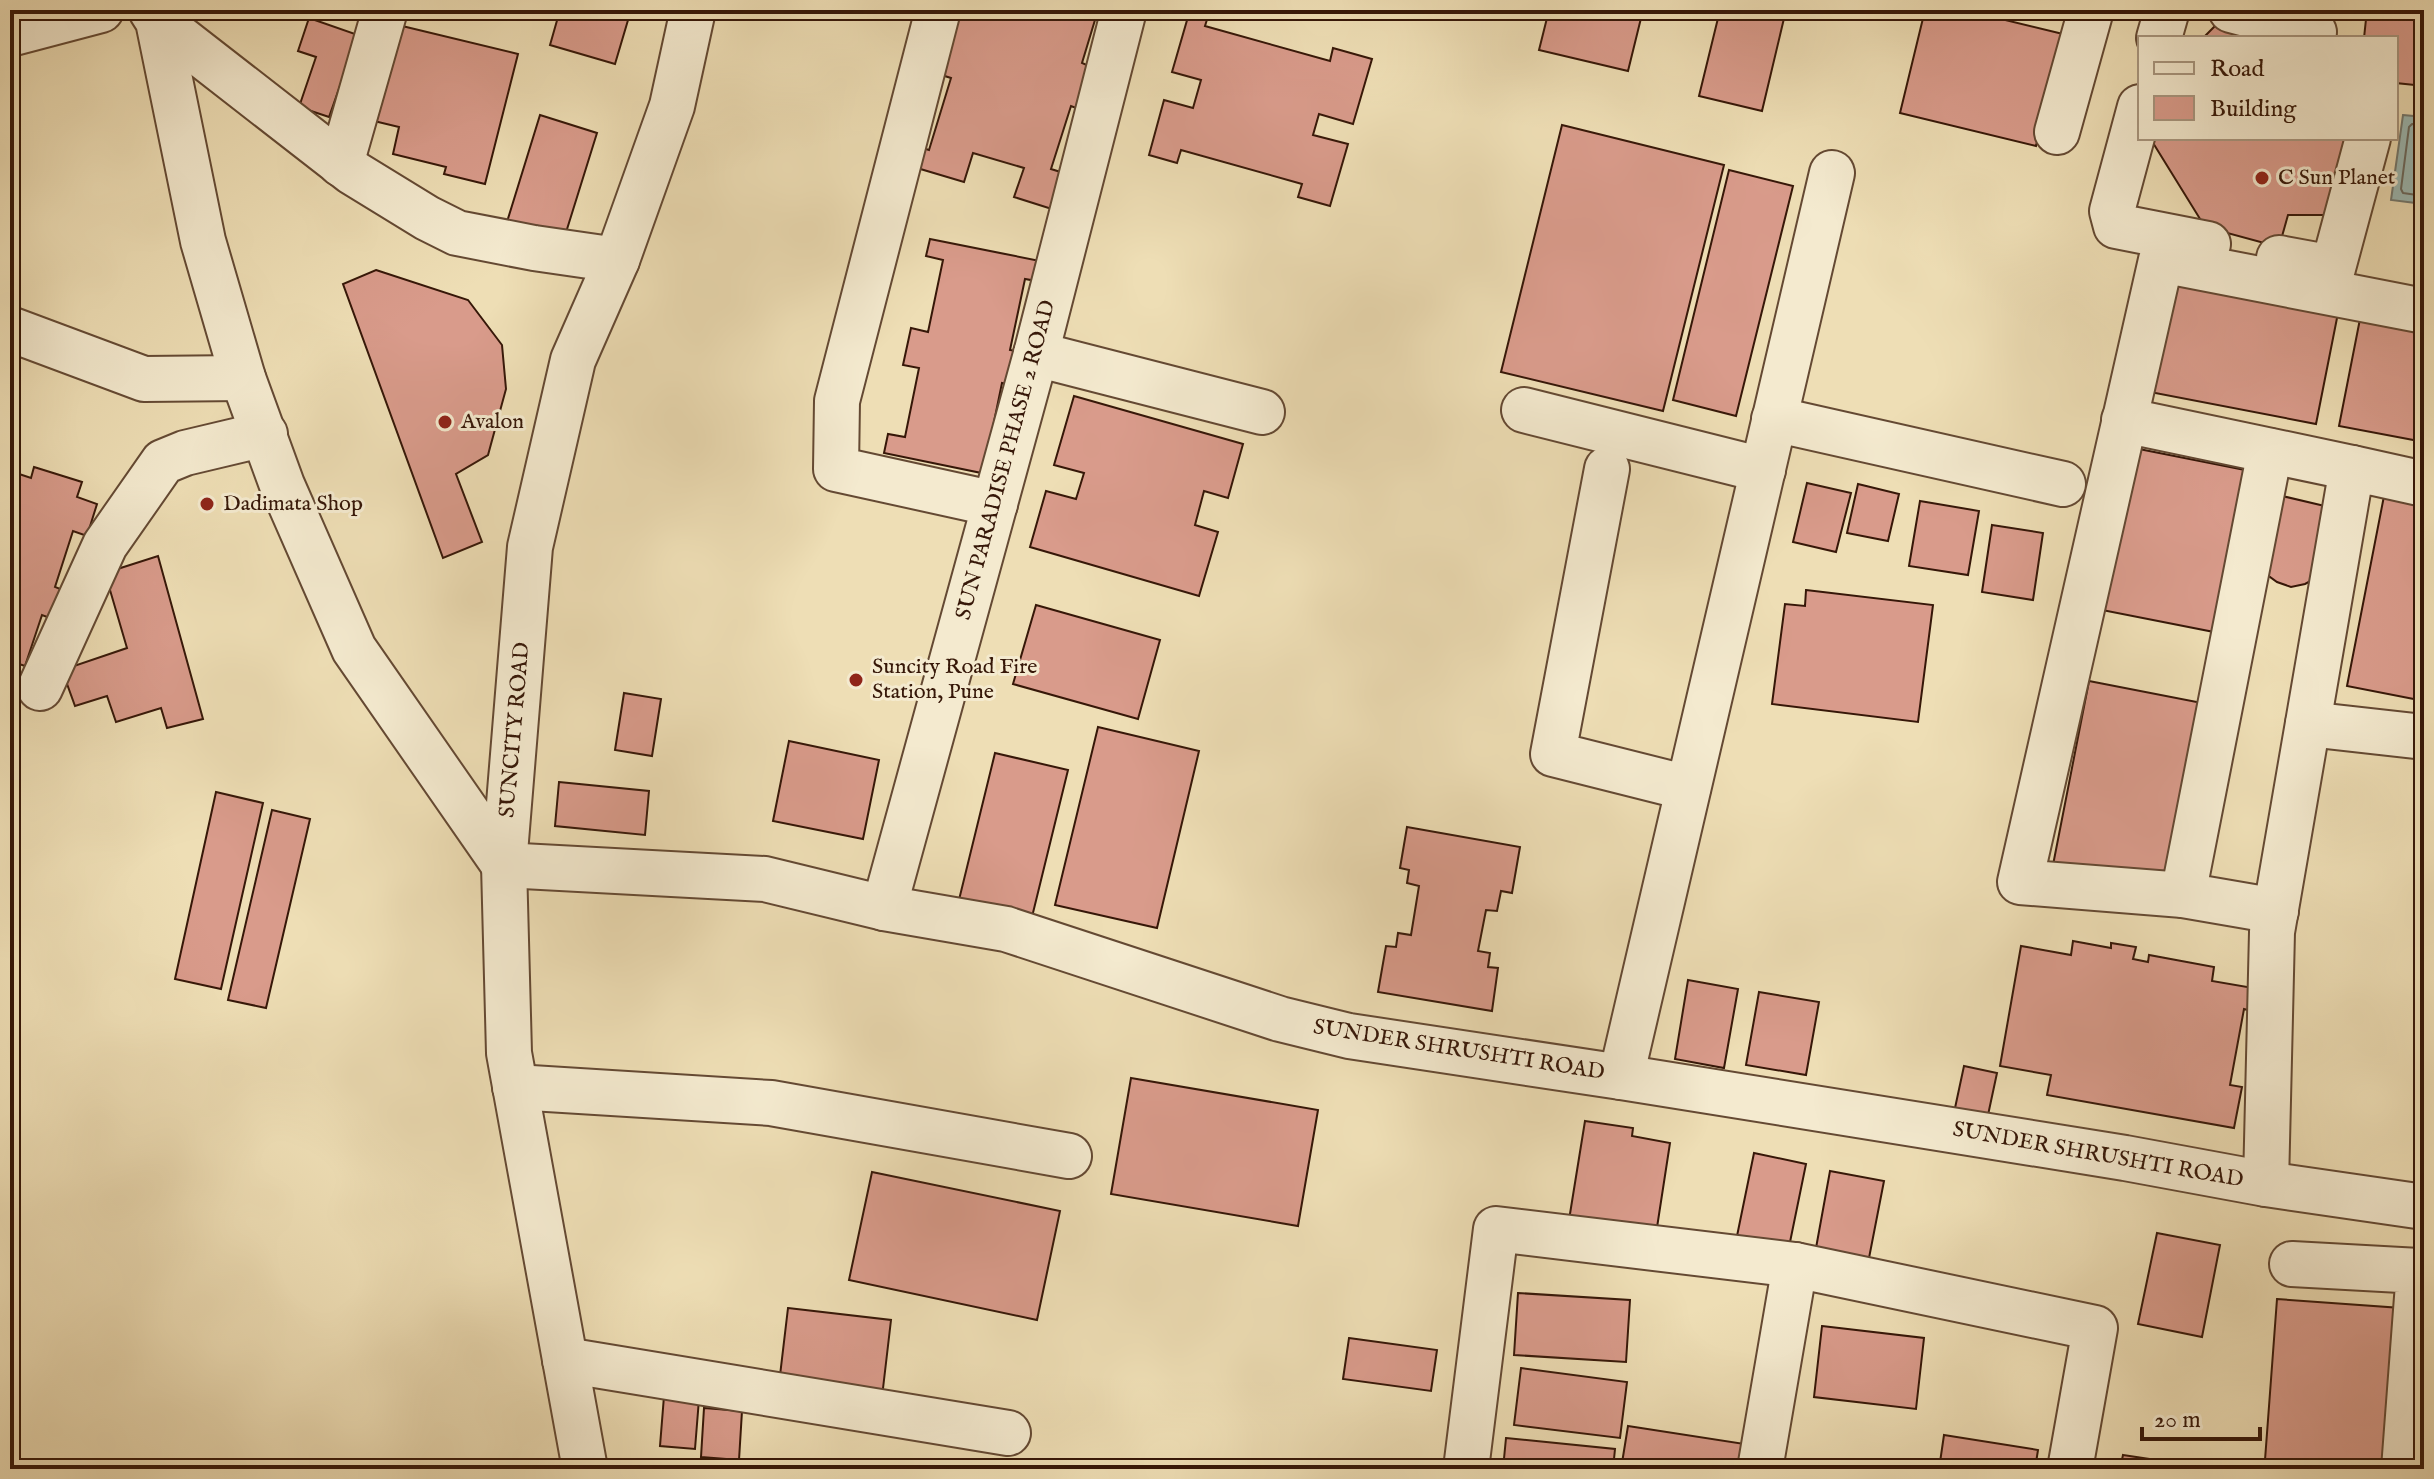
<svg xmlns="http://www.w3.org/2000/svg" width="2434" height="1479" viewBox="0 0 2434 1479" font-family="'IM FELL English',serif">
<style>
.water{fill:#9cbbb6;stroke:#737970;stroke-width:2}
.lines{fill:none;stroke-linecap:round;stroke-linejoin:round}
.shore{stroke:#69695f;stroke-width:2}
.building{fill:#d99b8b;stroke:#361708;stroke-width:2}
.minor-casing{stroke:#644933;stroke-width:48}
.minor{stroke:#f4eacf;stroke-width:44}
.poi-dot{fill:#8f2418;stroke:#f4eacf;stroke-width:3}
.labels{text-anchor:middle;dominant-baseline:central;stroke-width:6;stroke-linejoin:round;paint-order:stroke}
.poi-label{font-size:22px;fill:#361708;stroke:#f4eacf;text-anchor:start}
.street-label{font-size:22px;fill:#361708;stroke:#f4eacf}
</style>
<rect width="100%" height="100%" fill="#eedeb5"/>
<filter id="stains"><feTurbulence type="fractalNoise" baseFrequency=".0025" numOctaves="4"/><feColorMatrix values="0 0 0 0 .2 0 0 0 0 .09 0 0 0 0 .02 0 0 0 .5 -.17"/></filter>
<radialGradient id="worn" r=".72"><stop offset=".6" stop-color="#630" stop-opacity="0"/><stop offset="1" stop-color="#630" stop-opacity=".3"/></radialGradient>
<!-- water -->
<path class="water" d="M2403 115 2424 117V204L2391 200Z"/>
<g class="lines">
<!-- shore -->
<path class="shore" d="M2424 125 2412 124 2409 127 2401 189 2403 193 2424 196"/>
</g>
<!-- building -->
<g class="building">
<path d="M560 10H631L615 64 550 45Z"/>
<path d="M955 10H1098L1082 63 1089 66 1076 108 1071 106 1051 169 1067 174 1055 210 1014 197 1024 168 973 153 964 182 907 165 913 145 929 150 951 78 935 73Z"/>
<path d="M1190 10 1209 13 1205 26 1330 61 1333 48 1372 59 1353 124 1319 114 1313 135 1348 144 1330 206 1298 197 1302 184 1181 150 1177 163 1149 155 1164 100 1193 108 1201 80 1172 72Z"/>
<path d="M1549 10H1643L1628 71 1539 50Z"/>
<path d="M1720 10H1786L1762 111 1699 96Z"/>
<path d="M1925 10H1964L2063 34 2036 146 1900 113Z"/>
<path d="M2367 10H2424V86L2396 83V38H2364Z"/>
<path d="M309 18 358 35 329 117 299 107 316 57 298 51Z"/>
<path d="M2221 20 2281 38H2203Z"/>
<path d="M398 25 518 54 485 184 444 174 446 167 393 154 399 127 374 121Z"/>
<path d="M540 115 597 133 563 242 506 225Z"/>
<path d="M1562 125 1724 165 1663 411 1501 372Z"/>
<path d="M2150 138H2345L2356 141 2344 215H2288L2279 247 2205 227Z"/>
<path d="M1729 170 1793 186 1736 416 1673 400Z"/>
<path d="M930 239 1045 262 1042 282 1025 279 1010 350 1027 353 1020 387 1002 383 988 451 1001 477 884 453 888 434 905 437 919 368 903 365 911 328 928 332 943 260 926 256Z"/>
<path d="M376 270 468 300 502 345 506 389 488 455 456 474 482 542 443 558 343 284Z"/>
<path d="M2172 281 2338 313 2316 424 2150 392Z"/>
<path d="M2360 319 2424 331V442L2339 426Z"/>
<path d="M1074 396 1243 444 1228 498 1204 491 1195 525 1218 532 1199 596 1030 547 1046 491 1076 499 1084 473 1054 465Z"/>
<path d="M2134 448 2245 470 2214 632 2102 610Z"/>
<path d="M34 467 82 482 77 497 97 504 87 536 73 531 55 587 68 592 58 621 42 615 25 666 10 661V471L31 478Z"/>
<path d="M1807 483 1851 493 1836 552 1793 542Z"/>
<path d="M1858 484 1899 494 1888 541 1847 533Z"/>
<path d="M2278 495 2329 507 2318 577 2305 584 2291 587 2277 582 2266 574Z"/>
<path d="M2384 496 2424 504V701L2347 686Z"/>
<path d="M1920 501 1979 511 1968 575 1909 566Z"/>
<path d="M1992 525 2043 533 2033 600 1982 592Z"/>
<path d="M158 556 203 719 167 728 161 708 116 722 107 696 75 706 62 670 127 648 105 573Z"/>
<path d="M1806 590 1933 605 1918 722 1772 704 1785 604 1805 606Z"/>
<path d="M1036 605 1160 640 1138 719 1013 684Z"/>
<path d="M2089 681 2202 703 2166 887 2053 865Z"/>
<path d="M624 693 661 699 652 756 615 750Z"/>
<path d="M1098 727 1199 751 1157 928 1055 905Z"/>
<path d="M789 741 879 760 863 839 773 821Z"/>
<path d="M995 753 1068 770 1030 925 957 908Z"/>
<path d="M559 782 649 791 645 835 555 826Z"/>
<path d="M216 792 263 803 221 989 175 979Z"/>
<path d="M272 810 310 819 266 1008 228 1000Z"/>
<path d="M1407 827 1520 847 1512 893 1501 891 1497 911 1486 910 1478 951 1490 953 1488 967 1498 968 1492 1011 1378 992 1386 946 1396 947 1398 933 1411 935 1419 886 1407 883 1409 870 1400 868Z"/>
<path d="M2073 941 2111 948V943L2136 947 2133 959 2148 962 2149 955 2214 967 2212 981 2259 989 2255 1012 2244 1009 2230 1085 2242 1087 2234 1128 2047 1095 2051 1075 2000 1066 2021 946 2071 955Z"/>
<path d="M1688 980 1738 989 1724 1068 1675 1059Z"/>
<path d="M1759 992 1819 1002 1806 1075 1746 1065Z"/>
<path d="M1964 1066 1997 1073 1988 1115 1955 1108Z"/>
<path d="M1131 1078 1318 1110 1298 1226 1111 1194Z"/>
<path d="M1585 1121 1633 1128 1632 1136 1670 1143 1656 1234 1569 1220Z"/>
<path d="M1754 1153 1806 1164 1789 1247 1737 1236Z"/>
<path d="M1830 1171 1884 1181 1869 1258 1816 1248Z"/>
<path d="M872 1172 1060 1211 1037 1320 849 1280Z"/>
<path d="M2157 1233 2220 1245 2202 1337 2138 1324Z"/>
<path d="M1518 1293 1630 1300 1626 1362 1514 1355Z"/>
<path d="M2277 1299 2401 1308 2389 1469 2265 1460Z"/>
<path d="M788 1308 891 1320 882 1397 779 1384Z"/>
<path d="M1822 1326 1924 1338 1916 1409 1814 1397Z"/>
<path d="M1349 1338 1437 1350 1431 1391 1343 1379Z"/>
<path d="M1521 1368 1627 1382 1620 1438 1514 1425Z"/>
<path d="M664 1396 699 1399 695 1449 660 1446Z"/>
<path d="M704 1408 742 1411 739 1460 701 1457Z"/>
<path d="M1628 1426 1751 1445 1747 1469H1621Z"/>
<path d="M1944 1435 2038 1450 2035 1469H1939Z"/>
<path d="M1506 1438 1615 1449 1613 1469H1503Z"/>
<path d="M2123 1455 2216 1469H2120Z"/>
</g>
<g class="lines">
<defs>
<g id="minor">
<path d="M151 10 158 21 203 241 243 378 282 485 354 649 504 865"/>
<path d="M938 10 837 401 836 469 995 504"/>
<path d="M2231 10 2314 32"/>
<path d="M158 21 352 172 427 218 457 233 534 248 617 260"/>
<path d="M10 34 101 10"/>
<path d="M2159 38 2167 10"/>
<path d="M2140 107 2112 211 2116 226 2208 244"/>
<path d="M2057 132 2091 10"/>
<path d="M341 164 385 10"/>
<path d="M2279 258 2333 268 2368 138"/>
<path d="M10 329 144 379 243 378"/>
<path d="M1036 354 1262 412"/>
<path d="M1524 410 1763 470"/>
<path d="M1774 419 2063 484"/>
<path d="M2124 420 2352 468"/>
<path d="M2270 451 2183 895 2276 911"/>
<path d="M1607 469 1553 754 1688 788"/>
<path d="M40 688 105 545 163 462 185 453 265 434"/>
<path d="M2308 724 2424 737"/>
<path d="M504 865 765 879 884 908 1006 929 1280 1019 1349 1036 1621 1077 2125 1158 2266 1184 2424 1207"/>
<path d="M2183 895 2020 882 2161 260 2424 311"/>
<path d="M884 908 1036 354 1124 10"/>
<path d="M1621 1077 1832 173"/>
<path d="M515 1087 771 1103 1069 1156"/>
<path d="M2266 1184 2272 932 2352 468 2424 484"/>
<path d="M2292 1264 2419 1271 2404 1469"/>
<path d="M565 1360 1008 1433"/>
<path d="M585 1469 509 1053 504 865 530 547 573 360 617 260 672 106 693 10"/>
<path d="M1466 1469 1496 1229 1795 1265 2095 1328 2070 1469"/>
<path d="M1760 1469 1795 1265"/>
</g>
</defs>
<!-- minor casing -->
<use href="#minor" class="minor-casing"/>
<!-- minor -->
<use href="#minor" class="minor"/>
</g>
<!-- markers -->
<g class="poi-dot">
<circle cx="2262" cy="178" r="8"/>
<circle cx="445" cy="422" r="8"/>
<circle cx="207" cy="504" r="8"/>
<circle cx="856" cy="680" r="8"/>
</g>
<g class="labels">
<!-- poi labels -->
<g class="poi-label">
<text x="2278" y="178">C Sun Planet</text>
<text x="461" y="422">Avalon</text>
<text x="223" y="504">Dadimata Shop</text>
<text x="872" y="667">Suncity Road Fire<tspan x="872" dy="25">Station, Pune</tspan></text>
</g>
<!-- street labels -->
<g class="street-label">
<text transform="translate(1006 460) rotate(-75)">SUN PARADISE PHASE 2 ROAD</text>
<text transform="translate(515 730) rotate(-85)">SUNCITY ROAD</text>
<text transform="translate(1459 1050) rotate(9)">SUNDER SHRUSHTI ROAD</text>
<text transform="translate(2098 1155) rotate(10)">SUNDER SHRUSHTI ROAD</text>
</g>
</g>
<!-- margin -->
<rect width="2434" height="1479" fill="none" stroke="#eedeb5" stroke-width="40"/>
<rect x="12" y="12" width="2410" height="1455" fill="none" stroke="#361708" stroke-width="4"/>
<rect x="20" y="20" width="2394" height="1439" fill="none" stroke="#361708" stroke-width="2"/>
<!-- legend -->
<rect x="2138" y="36" width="260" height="104" fill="#f4eacf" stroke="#a8967f" stroke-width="2"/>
<rect x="2154" y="62" width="40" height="12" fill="#f4eacf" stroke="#a8967f" stroke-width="2"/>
<text x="2210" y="76" font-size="24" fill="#361708">Road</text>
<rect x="2154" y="96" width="40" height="24" fill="#d99b8b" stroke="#a8967f" stroke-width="2"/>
<text x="2210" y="116" font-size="24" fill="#361708">Building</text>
<!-- scale -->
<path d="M2142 1427v12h118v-12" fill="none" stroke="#361708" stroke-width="4"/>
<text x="2154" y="1427" font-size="24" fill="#361708" stroke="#f4eacf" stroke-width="6" paint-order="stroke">20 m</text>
<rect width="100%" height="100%" filter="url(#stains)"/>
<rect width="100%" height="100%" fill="url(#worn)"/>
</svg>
